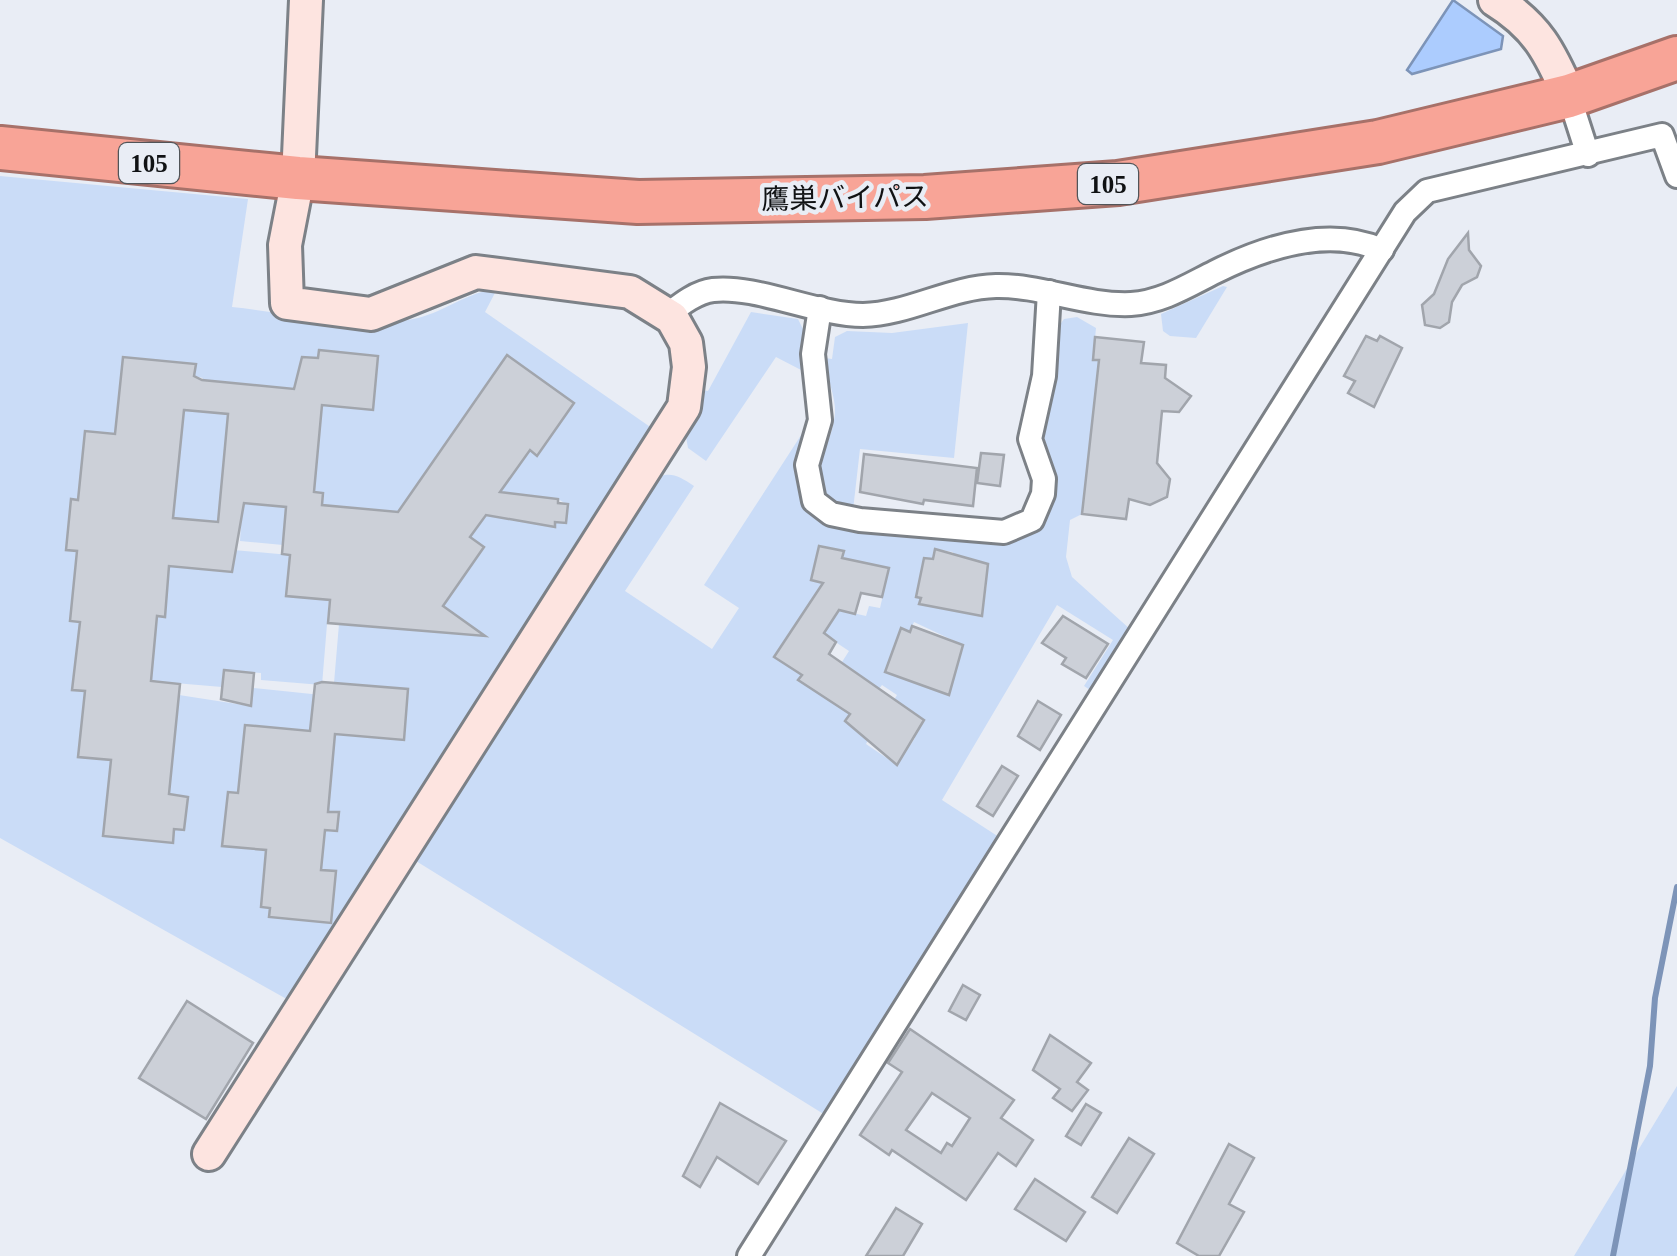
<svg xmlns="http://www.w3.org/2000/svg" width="1677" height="1256" viewBox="0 0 1677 1256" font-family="'Times New Roman','Noto Sans JP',serif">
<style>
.green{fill:#cadcf7;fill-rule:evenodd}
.water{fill:#acccfe;stroke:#7d94b8;stroke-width:2.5}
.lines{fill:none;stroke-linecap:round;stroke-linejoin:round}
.stream{stroke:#7d94b8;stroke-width:6}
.building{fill:#ccd0d8;stroke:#a1a5ac;stroke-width:2.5;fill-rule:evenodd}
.street-casing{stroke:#7c8187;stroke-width:28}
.secondary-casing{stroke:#7c8187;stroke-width:38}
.highway-casing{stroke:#a77169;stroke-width:48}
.street{stroke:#fff;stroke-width:22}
.secondary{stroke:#fde4e0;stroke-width:32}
.highway{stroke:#f8a497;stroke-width:42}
.labels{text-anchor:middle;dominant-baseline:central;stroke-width:9;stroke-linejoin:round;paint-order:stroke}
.shield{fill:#e9edf5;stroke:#515458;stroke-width:2.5}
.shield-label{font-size:25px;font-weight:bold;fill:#101214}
.street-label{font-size:28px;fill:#101214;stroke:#e9edf5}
</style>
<rect width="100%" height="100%" fill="#e9edf5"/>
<!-- green -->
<g class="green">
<path d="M0 176 248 199 232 307C290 313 360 332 418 318 446 311 467 292 497 289L485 312 656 431 292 1002 0 838ZM319 350 373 410 307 403 321 419 314 492 323 493 322 505 398 512 507 356 574 403 538 455 530 450 496 499H558L568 505 566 523 555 522 554 527 486 515 470 537 484 548 443 606 483 636 339 624 334 683 408 690 404 740 349 735 336 728 328 812 339 813 337 830H325L301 868 336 872 331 923 261 907 264 871 279 851 222 845 228 792 298 799 240 775 245 725 310 731 331 696 253 688 250 706 179 695 170 779 154 793 188 797 184 830 174 829 172 843 103 835 108 785 143 789 144 697 73 690 78 639 140 628 70 621 75 571 133 557 66 549 71 500 124 505 80 483 85 431 139 436 118 411 123 357 195 364 194 376 203 378 199 411 166 408 181 438 173 518 241 524 240 541 283 545 286 507 220 500 225 451 274 455 293 436 226 429 231 383 294 394 303 357 318 358Z"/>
<path d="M1223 286 1227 287 1196 338 1170 336 1163 331 1161 314Z"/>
<path d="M751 312 798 319 805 333 803 371 776 357 706 461 688 448 685 431 695 389 708 391Z"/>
<path d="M1077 317 1096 328 1093 359 1099 360 1082 514 1070 520 1066 557 1072 577 1131 630 1096 694 1084 686 1113 640 1057 605 942 800 1002 839 830 1118 416 861 412 849 651 481C669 470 677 475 694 486L625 591 712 649 739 608 704 585 807 426C800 454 792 477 804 504L988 542 1021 538 1050 510 1054 471 1042 430 1058 360 1059 326 1064 319ZM819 546 843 551 842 558 889 569 880 608 869 606 866 616 831 608 819 591 821 582 811 579ZM935 549 953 552V557L987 584 982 616 916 597 924 558 933 559ZM914 622 963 645 949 695 914 682 888 666 901 629 910 631ZM834 641 849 651 842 662 855 671 830 701 799 680 802 675 775 657ZM882 685 897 695 894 700 915 738 897 765 866 744 869 738 845 721 868 689 875 694Z"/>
<path d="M968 323 954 458 860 449 853 510C787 486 832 457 835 413 836 396 826 377 825 358L832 359 835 337 847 331 892 333Z"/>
<path d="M233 550 290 555 286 596 329 600 322 685 261 680V673L224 670 222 687 151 681 157 616 169 566 231 572Z"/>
<path d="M1677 1086V1256H1574Z"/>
</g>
<!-- water -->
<path class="water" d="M1453 0 1503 36 1501 49 1412 74 1407 70Z"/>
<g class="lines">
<!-- stream -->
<path class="stream" d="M1613 1256 1650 1066 1655 998 1677 887"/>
</g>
<!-- building -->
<g class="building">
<path d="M1468 233 1469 250 1481 266 1477 277 1462 285 1452 302 1449 322 1440 328 1425 325 1422 305 1434 294 1448 259Z"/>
<path d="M1366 336 1377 341 1380 336 1402 348 1374 407 1348 393 1355 381 1344 376Z"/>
<path d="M1095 337 1144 342 1141 363 1166 365 1165 378 1191 396 1179 412 1162 411 1157 463 1170 479 1167 497 1150 505 1129 499 1126 519 1082 514 1099 360H1093Z"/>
<path d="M319 350 378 356 373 410 322 405 314 492 323 493 322 505 398 512 507 355 574 403 537 456 530 450 500 492 558 499V503L568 504 566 523 555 522V527L486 515 470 537 484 547 443 606 485 636 328 623 330 600 286 596 290 555 282 554 286 507 244 503 232 572 169 566 165 617 157 616 151 681 180 684 169 794 188 797 184 830 174 829 173 843 103 836 111 760 78 757 85 691 72 690 80 622 70 621 77 551 66 550 71 499 78 500 85 431 115 434 123 357 196 364 194 376 202 380 294 389 302 357 318 358ZM184 410 228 414 218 522 173 518Z"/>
<path d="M981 453 1004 455 1000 486 977 483Z"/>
<path d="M864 454 977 468 973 506 924 500 923 504 860 492Z"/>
<path d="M819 546 844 551 842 558 889 568 882 597 861 593 855 614 839 610 824 633 836 642 829 654 924 720 897 765 845 721 850 714 798 680 802 675 774 657 823 583 811 580Z"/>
<path d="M935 549 988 564 982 616 919 604 921 598 916 597 924 558 933 559Z"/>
<path d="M1063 616 1108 644 1086 678 1062 664 1066 658 1042 643Z"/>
<path d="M912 626 963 645 949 695 885 672 901 628 910 632Z"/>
<path d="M224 670 254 673 251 706 221 699Z"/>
<path d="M322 682 408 689 404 740 335 734 328 812H339L337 831 325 830 321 870 336 871 331 923 269 917 270 908 261 907 266 850 222 846 228 792 238 793 245 725 310 731 315 684Z"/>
<path d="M1038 701 1061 715 1040 750 1018 736Z"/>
<path d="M1002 766 1018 776 993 816 977 806Z"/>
<path d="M963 985 980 995 966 1020 949 1011Z"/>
<path d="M187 1001 253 1043 206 1119 139 1078Z"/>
<path d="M910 1029 1014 1100 1001 1118 1033 1140 1016 1166 998 1153 966 1200 892 1150 889 1155 860 1135 902 1072 888 1063ZM932 1093 970 1118 952 1146 947 1143 941 1153 906 1130Z"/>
<path d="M1050 1035 1091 1063 1077 1082 1088 1090 1072 1111 1053 1098 1060 1089 1033 1070Z"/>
<path d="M720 1103 786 1141 758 1184 717 1157 700 1187 683 1176Z"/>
<path d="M1086 1104 1101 1113 1081 1145 1066 1136Z"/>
<path d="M1129 1138 1154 1154 1117 1213 1092 1197Z"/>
<path d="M1229 1144 1254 1158 1229 1204 1244 1212 1219 1256H1199L1177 1243Z"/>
<path d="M1035 1179 1085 1212 1066 1241 1015 1209Z"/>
<path d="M896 1208 922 1224 903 1256H866Z"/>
</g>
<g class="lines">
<defs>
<g id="street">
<path d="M1569 96 1588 155"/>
<path d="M820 308 813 354 820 420 807 465 814 501 831 514 860 520 1004 532 1032 520 1043 494 1044 479 1030 439 1044 376 1049 292"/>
<path d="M667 315C680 305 696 292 713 290 756 285 817 315 863 315 909 314 950 287 996 286 1041 285 1085 306 1131 304 1162 302 1187 286 1215 272 1265 247 1329 226 1382 250"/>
<path d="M749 1256 1405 212 1427 191 1662 135 1677 176"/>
</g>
<g id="secondary">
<path d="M1495 0C1537 26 1550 52 1569 96"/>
<path d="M209 1154 684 407 689 367 686 343 672 318 630 292 476 272 371 314 287 303 285 245 298 178 306 0"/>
</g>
<path id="highway" d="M0 148 298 178 638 202 925 197 1118 183 1378 142 1569 96 1677 58"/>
</defs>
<!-- street casing -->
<use href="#street" class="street-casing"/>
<!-- secondary casing -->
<use href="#secondary" class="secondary-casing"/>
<!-- highway casing -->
<use href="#highway" class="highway-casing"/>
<!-- street -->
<use href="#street" class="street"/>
<!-- secondary -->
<use href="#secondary" class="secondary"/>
<!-- highway -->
<use href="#highway" class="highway"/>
</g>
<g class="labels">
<!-- shield labels -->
<g class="shield">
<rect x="119" y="143" width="60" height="40" rx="8"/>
<rect x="1078" y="164" width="60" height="40" rx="8"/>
</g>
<g class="shield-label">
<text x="149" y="163">105</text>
<text x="1108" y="184">105</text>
</g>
<!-- street labels -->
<g class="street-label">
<text transform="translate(845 198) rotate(-1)">鷹巣バイパス</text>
</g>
</g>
</svg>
